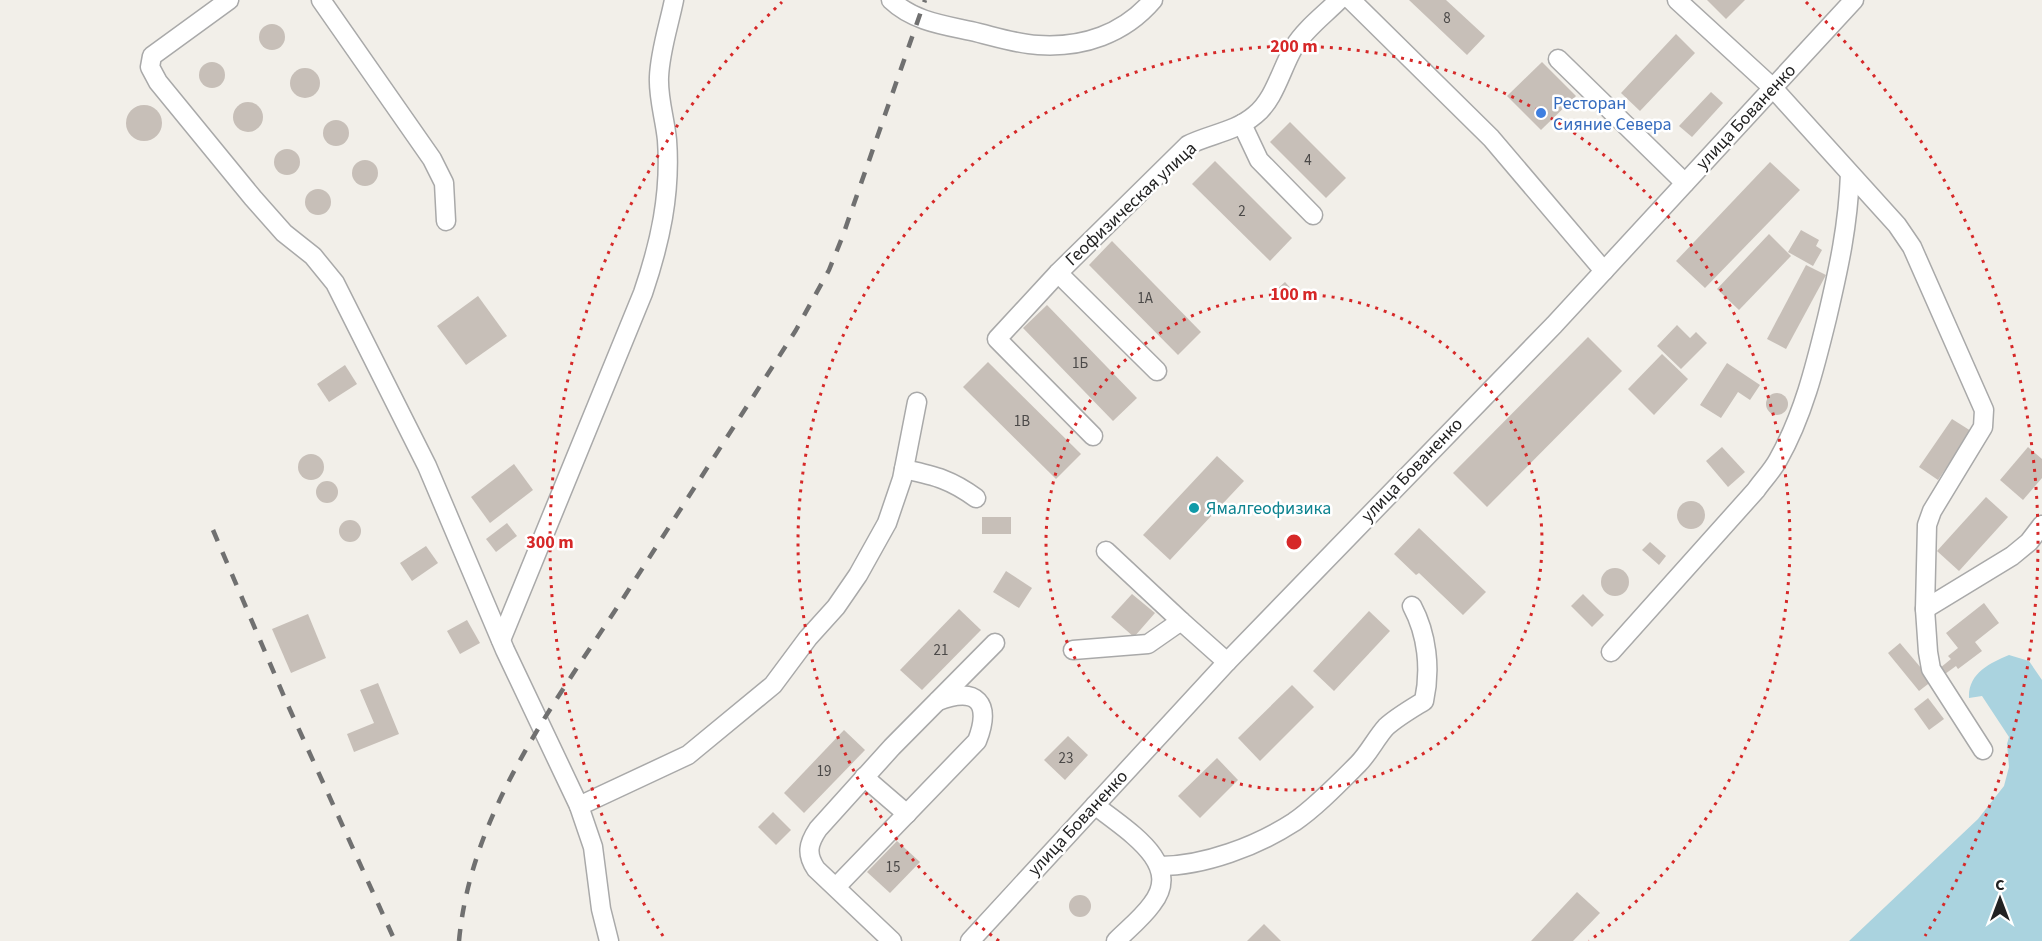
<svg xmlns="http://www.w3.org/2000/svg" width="2042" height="941" viewBox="0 0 2042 941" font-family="'Source Sans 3',sans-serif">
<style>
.water{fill:#aad3df}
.building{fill:#c7bfb8}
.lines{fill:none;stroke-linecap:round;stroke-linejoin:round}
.minor-casing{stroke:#a9a9a9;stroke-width:21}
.minor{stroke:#fff;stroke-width:18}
.rail{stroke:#707070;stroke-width:4.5;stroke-dasharray:12 12;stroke-linecap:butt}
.ring{fill:none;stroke:#d62828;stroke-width:3;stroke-dasharray:3 6}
.shop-dot{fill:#3f7fe0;stroke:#fff;stroke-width:2}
.culture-dot{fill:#0f9aa8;stroke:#fff;stroke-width:2}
.labels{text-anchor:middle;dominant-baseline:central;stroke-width:5;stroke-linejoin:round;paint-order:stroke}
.number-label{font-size:15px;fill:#4b4948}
.shop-label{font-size:18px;fill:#366cbe;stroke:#fff;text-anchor:start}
.street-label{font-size:18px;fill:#222;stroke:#fff}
.culture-label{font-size:18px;fill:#0d838f;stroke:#fff;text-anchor:start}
.centre{fill:#d62828;stroke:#fff;stroke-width:3}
.ring-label{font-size:18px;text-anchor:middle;font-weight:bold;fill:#d62828;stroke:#fff;stroke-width:5;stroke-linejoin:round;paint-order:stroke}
</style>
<rect width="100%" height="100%" fill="#f2efe9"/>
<!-- water -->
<path class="water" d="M2009 655 2029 661 2042 680V941H1849L1978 819 2004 786 2009 767 2007 744 2009 737 1982 696 1969 698C1968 673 1990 663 2009 655Z"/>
<!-- building -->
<g class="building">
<path d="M1409 0H1446L1485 36 1467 55Z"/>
<path d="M1707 0H1745L1726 19Z"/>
<circle cx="272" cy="37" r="13"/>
<path d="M1676 34 1695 53 1640 111 1621 93Z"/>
<circle cx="212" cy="75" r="13"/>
<path d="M1542 62 1576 96 1541 130 1507 96Z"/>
<circle cx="305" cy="83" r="15"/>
<path d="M1711 92 1723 103 1692 137 1679 126Z"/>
<circle cx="248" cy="117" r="15"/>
<circle cx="144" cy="123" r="18"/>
<circle cx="336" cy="133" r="13"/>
<path d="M1290 122 1346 178 1326 198 1270 142Z"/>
<circle cx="287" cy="162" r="13"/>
<circle cx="365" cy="173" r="13"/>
<path d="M1215 161 1292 238 1270 261 1192 184Z"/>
<path d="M1770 162 1800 190 1705 288 1676 261Z"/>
<circle cx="318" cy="202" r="13"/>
<path d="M1801 230 1819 240 1816 246 1822 250 1813 266 1788 252Z"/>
<path d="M1769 234 1791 256 1739 310 1717 289Z"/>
<path d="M1112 241 1201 332 1178 355 1089 265Z"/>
<path d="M1806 265 1826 275 1786 349 1767 339Z"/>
<path d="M1285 282 1295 293 1286 302 1275 291Z"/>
<path d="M478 296 507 336 466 365 437 326Z"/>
<path d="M1047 305 1137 398 1113 421 1023 328Z"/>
<path d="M1677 325 1690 338 1696 332 1707 343 1681 369 1657 346Z"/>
<path d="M1588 337 1622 371 1487 507 1453 473Z"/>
<path d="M1662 354 1688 379 1654 415 1628 389Z"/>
<path d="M988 362 1081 454 1056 479 963 387Z"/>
<path d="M1727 363 1760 385 1750 400 1738 392 1721 418 1700 405Z"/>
<path d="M345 365 357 384 329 402 317 384Z"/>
<circle cx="1777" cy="404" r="11"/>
<path d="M1952 419 1971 431 1938 480 1919 467Z"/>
<path d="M1722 447 1745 472 1728 487 1706 461Z"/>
<path d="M2028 447 2042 459V478L2023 500 2000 480Z"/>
<circle cx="311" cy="467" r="13"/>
<path d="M1217 456 1244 481 1170 560 1143 535Z"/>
<path d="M514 464 533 490 490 523 471 497Z"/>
<circle cx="327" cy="492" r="11"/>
<path d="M1986 497 2008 517 1959 571 1937 551Z"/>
<circle cx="1691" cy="515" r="14"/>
<rect x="982" y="517" width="29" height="17"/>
<circle cx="350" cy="531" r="11"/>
<path d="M507 523 517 536 496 552 486 539Z"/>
<path d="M1419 528 1486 592 1463 615 1419 573 1416 575 1394 554Z"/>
<path d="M1650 542 1666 556 1659 565 1642 550Z"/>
<path d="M426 546 438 563 412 581 400 563Z"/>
<circle cx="1615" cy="582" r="14"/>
<path d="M1006 571 1032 588 1019 608 993 592Z"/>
<path d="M1132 594 1155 613 1134 637 1111 617Z"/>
<path d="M1583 594 1604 615 1592 627 1571 606Z"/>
<path d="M1984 603 1999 623 1975 642 1982 651 1958 669 1956 666 1945 674 1940 668 1951 659 1948 656 1958 648 1946 633Z"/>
<path d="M959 609 981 630 922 690 900 670Z"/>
<path d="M1369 611 1390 631 1334 691 1313 671Z"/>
<path d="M308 614 326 658 291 673 272 629Z"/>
<path d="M467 620 480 643 460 654 447 631Z"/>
<path d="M1900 643 1932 681 1919 691 1888 653Z"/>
<path d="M378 683 399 734 354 752 347 734 374 723 360 690Z"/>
<path d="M1292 685 1314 707 1260 761 1238 738Z"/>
<path d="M1928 698 1944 719 1929 730 1914 709Z"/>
<path d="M844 730 865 750 804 813 784 793Z"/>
<path d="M1068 736 1088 755 1065 780 1044 760Z"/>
<path d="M1217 758 1238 780 1200 818 1178 796Z"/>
<path d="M773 812 791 830 776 845 758 827Z"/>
<path d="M897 841 920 862 890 893 867 872Z"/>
<path d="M1577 892 1600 913 1573 941H1531Z"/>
<circle cx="1080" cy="906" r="11"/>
<path d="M1264 924 1281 941H1247Z"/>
</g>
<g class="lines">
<defs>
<g id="minor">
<path d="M229 0 152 56 150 67 158 82 253 198 284 233 313 256 335 283 427 466 505 650 579 806 593 847 601 909 609 941"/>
<path d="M321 0 432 159 444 183 446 221"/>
<path d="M891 0C913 21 943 25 971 31 993 36 1016 44 1038 45 1083 48 1124 34 1153 0"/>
<path d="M1351 0 1491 138 1604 271"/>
<path d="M1677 0 1773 88 1897 225 1912 247 1984 410 1983 427 1932 511 1927 525 1925 609 1928 652 1931 669 1983 750"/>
<path d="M1558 59 1685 183"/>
<path d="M1242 124 1259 160 1313 215"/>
<path d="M1058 273 1157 371"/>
<path d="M1093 436 997 339 1058 273 1188 145C1210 134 1235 132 1255 115 1275 99 1281 69 1294 47 1305 29 1324 15 1339 0"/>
<path d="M904 469C935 476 950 479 976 498"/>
<path d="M1106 551 1181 621"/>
<path d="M1925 609 2012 556 2029 542 2042 525"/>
<path d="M501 640 643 293C660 243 671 194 667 140 665 119 658 98 659 77 660 51 669 25 674 0"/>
<path d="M1073 650 1148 644 1181 621 1227 662"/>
<path d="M1611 652 1756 490C1763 480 1772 471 1778 460 1803 416 1815 367 1827 318 1839 267 1848 226 1850 174"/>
<path d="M864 777 907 814"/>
<path d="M1095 805C1122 828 1185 862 1152 904 1142 918 1128 929 1116 941"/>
<path d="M579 806 688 755 773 685 808 638 836 607 858 575 887 523 902 479 917 402"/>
<path d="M1160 866C1204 866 1257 846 1294 822 1316 807 1339 783 1358 764 1369 753 1376 738 1386 727 1397 717 1411 709 1424 701 1431 669 1427 634 1412 606"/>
<path d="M836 887 977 741C992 703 977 686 938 701"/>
<path d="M892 941 816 869C806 854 808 844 818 829L892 747 995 643"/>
<path d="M970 941 1227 662 1554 325 1854 0"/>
</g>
</defs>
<!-- minor casing -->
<use href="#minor" class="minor-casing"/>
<!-- minor -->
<use href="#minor" class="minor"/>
<!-- rail -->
<g class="rail">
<path d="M213 530 286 701 395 941"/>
<path d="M459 941C471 811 555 703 624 597 681 508 739 419 796 330L829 270 842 238 925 0"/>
</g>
</g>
<!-- distance rings -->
<g class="ring">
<circle cx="1294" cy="542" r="248"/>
<path d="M999 941A496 496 0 1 1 1589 941"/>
<path d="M663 936A744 744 0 0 1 782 2M1806 2A744 744 0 0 1 1925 936"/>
</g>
<!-- markers -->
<circle class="shop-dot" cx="1541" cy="113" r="6"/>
<circle class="culture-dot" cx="1194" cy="508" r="6"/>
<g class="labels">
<!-- number labels -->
<g class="number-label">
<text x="1447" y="18">8</text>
<text x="1308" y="160">4</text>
<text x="1242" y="211">2</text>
<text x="1145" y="298">1А</text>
<text x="1080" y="363">1Б</text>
<text x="1022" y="421">1В</text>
<text x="941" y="650">21</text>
<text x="1066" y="758">23</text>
<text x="824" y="771">19</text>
<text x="893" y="867">15</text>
</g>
<!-- shop labels -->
<g class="shop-label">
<text x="1553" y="103">Ресторан<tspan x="1553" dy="21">Сияние Севера</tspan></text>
</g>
<!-- street labels -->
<g class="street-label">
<text transform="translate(1746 117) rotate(-47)">улица Бованенко</text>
<text transform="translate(1131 204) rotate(-43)">Геофизическая улица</text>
<text transform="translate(1412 470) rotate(-46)">улица Бованенко</text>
<text transform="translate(1078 823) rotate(-47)">улица Бованенко</text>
</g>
<!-- culture labels -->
<g class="culture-label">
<text x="1206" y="508">Ямалгеофизика</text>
</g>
</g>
<circle cx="1294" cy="542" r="9" class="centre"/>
<g class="ring-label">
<text x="1294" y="52">200 m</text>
<text x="1294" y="300">100 m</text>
<text x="550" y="548">300 m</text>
</g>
<!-- north arrow -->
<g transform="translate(2000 899)" stroke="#ffffff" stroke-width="4.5" paint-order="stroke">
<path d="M0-4.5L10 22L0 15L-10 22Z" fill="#222222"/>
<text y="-9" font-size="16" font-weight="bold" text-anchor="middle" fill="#222222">С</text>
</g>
</svg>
